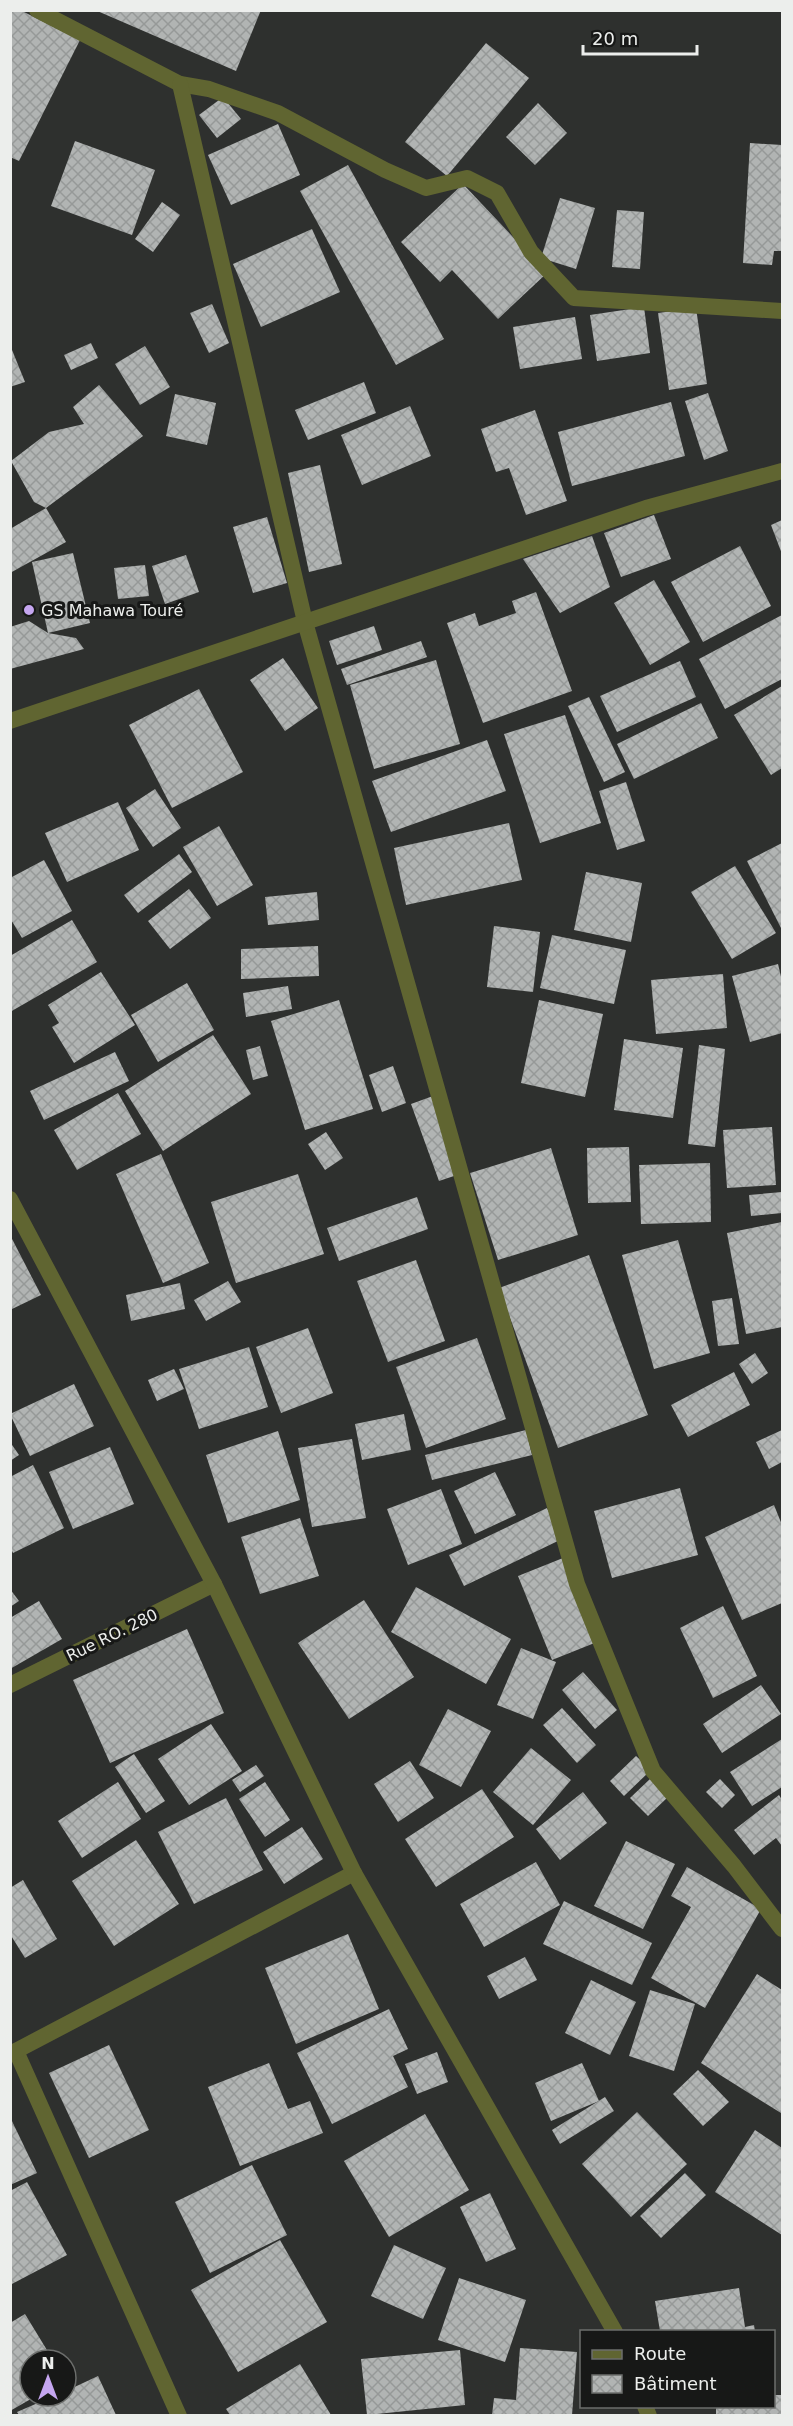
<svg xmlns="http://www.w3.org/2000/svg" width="793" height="2426" viewBox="0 0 793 2426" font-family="'DejaVu Sans',sans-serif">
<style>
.building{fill:url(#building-cross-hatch)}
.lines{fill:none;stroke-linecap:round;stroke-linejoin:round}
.minor{stroke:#606531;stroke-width:16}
.tertiary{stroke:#606531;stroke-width:16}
.poi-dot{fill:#c5a6f0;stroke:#171817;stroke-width:2}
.labels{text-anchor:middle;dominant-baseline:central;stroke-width:6;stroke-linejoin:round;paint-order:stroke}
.poi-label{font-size:16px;fill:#eceeec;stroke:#171817;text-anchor:start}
.street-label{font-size:16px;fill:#eceeec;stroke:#171817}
</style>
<defs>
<pattern id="building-cross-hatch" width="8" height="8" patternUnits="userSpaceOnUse" patternTransform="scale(1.5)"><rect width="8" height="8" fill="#b1b4b3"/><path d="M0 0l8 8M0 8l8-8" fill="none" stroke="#969998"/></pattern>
</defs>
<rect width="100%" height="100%" fill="#2e302e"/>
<!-- building -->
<g class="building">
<path d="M10 10H20L80 40 19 161 10 157Z"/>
<path d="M95 10H261L236 71Z"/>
<path d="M486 43 529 78 447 176 405 142Z"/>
<path d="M223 97 241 119 217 138 199 115Z"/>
<path d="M538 103 567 133 535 165 506 137Z"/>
<path d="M278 124 300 175 231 205 208 155Z"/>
<path d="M75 141 155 170 132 235 51 206Z"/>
<path d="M750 143 782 145V251H774L772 265 743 263Z"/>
<path d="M348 165 444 339 396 365 300 191Z"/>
<path d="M463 184 547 273 498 319 452 270 440 282 401 242Z"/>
<path d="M560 198 595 208 576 269 541 258Z"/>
<path d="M162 202 180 215 153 252 135 239Z"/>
<path d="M617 210 644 212 640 269 612 267Z"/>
<path d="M312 229 340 292 261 327 233 264Z"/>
<path d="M212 304 229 343 209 353 190 313Z"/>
<path d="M644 307 650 353 597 361 590 315Z"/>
<path d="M696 308 707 384 669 390 658 313Z"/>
<path d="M575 317 582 359 520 369 513 327Z"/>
<path d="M91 343 98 358 71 370 64 355Z"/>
<path d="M10 345 25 382 10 387Z"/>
<path d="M145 346 170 387 140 405 115 364Z"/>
<path d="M364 382 376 413 308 440 295 410Z"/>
<path d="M99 385 143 436 46 508 34 502 11 461 49 432 84 424 73 407Z"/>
<path d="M708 393 728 451 704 460 685 401Z"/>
<path d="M175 394 216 403 207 445 166 436Z"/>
<path d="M671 402 685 456 572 486 558 432Z"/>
<path d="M410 406 431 456 362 485 341 435Z"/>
<path d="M535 410 567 501 526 515 509 468 496 472 481 429Z"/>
<path d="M320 465 342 564 309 572 288 473Z"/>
<path d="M46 508 66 542 10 573V529Z"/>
<path d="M654 515 671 559 621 577 604 533Z"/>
<path d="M267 517 287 583 253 593 233 527Z"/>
<path d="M782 520V554L771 525Z"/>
<path d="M592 536 610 587 560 613 523 559Z"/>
<path d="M740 546 771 606 703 642 671 582Z"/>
<path d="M73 553 90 623 48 633 32 562Z"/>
<path d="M186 555 199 592 165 604 152 566Z"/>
<path d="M145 565 149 596 118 599 114 568Z"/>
<path d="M654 580 690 642 650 665 614 603Z"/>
<path d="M536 592 572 691 483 723 447 623 475 613 479 626 516 613 512 601Z"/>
<path d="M782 615V679L725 709 699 659Z"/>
<path d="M29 621 48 633 76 638 84 649 10 669V627Z"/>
<path d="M374 626 382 650 337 665 329 641Z"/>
<path d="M421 641 427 657 347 685 341 669Z"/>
<path d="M283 658 318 708 285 731 250 680Z"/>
<path d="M436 660 460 744 374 769 350 685Z"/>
<path d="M680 661 696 697 617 732 600 696Z"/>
<path d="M782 686V768L771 775 734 715Z"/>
<path d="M199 689 243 772 172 808 129 725Z"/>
<path d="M589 697 625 772 604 782 568 706Z"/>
<path d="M701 703 718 738 634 779 617 744Z"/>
<path d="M565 715 601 823 540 843 504 734Z"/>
<path d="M487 740 506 791 391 832 372 781Z"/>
<path d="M626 782 645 841 617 850 599 791Z"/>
<path d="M155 789 181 828 153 847 126 808Z"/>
<path d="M118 802 139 850 67 882 45 833Z"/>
<path d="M509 823 522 880 406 905 394 848Z"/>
<path d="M219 826 253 885 217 906 183 847Z"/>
<path d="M782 843V930L747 861Z"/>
<path d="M179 854 192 872 138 913 124 895Z"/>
<path d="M44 860 72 911 22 938 10 918V878Z"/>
<path d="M735 866 776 933 732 959 691 892Z"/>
<path d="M586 872 642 883 631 942 574 930Z"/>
<path d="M189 889 211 918 170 949 148 921Z"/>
<path d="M317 892 319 920 268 925 265 897Z"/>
<path d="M72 920 97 962 10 1012V956Z"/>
<path d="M494 926 540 932 533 992 487 987Z"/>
<path d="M552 935 626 950 614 1004 540 988Z"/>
<path d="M318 946 319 976 241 979V949Z"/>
<path d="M778 964 782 981V1033L750 1042 732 976Z"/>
<path d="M101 972 135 1025 74 1063 52 1027 59 1023 48 1005Z"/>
<path d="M723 974 727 1028 656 1034 651 980Z"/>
<path d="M187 983 214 1030 158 1062 131 1015Z"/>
<path d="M288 986 292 1009 246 1017 243 993Z"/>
<path d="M339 1000 373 1109 305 1130 271 1021Z"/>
<path d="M539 1000 603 1014 585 1097 521 1083Z"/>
<path d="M213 1035 251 1094 163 1151 125 1091Z"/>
<path d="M624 1039 683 1048 673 1118 614 1110Z"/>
<path d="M699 1045 725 1049 715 1147 688 1144Z"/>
<path d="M260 1046 268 1076 253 1080 246 1050Z"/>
<path d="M115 1052 129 1081 44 1120 30 1091Z"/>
<path d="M393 1066 406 1103 382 1112 369 1075Z"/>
<path d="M118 1093 141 1134 77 1170 54 1130Z"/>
<path d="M433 1096 460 1174 439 1181 411 1104Z"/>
<path d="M772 1127 776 1185 727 1188 723 1130Z"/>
<path d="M326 1132 343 1158 325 1170 308 1144Z"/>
<path d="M629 1147 631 1202 588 1203 587 1148Z"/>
<path d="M551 1148 578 1235 498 1260 470 1173Z"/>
<path d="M161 1154 209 1263 163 1283 116 1174Z"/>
<path d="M710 1163 711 1222 641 1224 639 1165Z"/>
<path d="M298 1174 324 1254 236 1283 211 1202Z"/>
<path d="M782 1192V1213L751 1216 749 1195Z"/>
<path d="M417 1197 428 1229 339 1261 327 1228Z"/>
<path d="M782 1222V1327L746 1334 727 1233Z"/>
<path d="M10 1235 41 1295 10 1310Z"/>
<path d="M678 1240 710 1353 654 1369 622 1255Z"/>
<path d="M589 1255 648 1415 558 1448 499 1288Z"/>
<path d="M416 1260 445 1341 388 1362 357 1281Z"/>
<path d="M228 1281 241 1302 206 1321 194 1300Z"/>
<path d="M180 1283 185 1309 131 1321 126 1295Z"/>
<path d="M732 1298 739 1344 718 1346 712 1301Z"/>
<path d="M308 1328 333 1393 281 1413 256 1347Z"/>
<path d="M477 1338 506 1419 426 1448 396 1367Z"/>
<path d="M249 1347 268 1407 199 1429 179 1369Z"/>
<path d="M755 1353 768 1373 752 1384 739 1364Z"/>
<path d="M174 1369 184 1389 157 1401 148 1380Z"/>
<path d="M734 1372 750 1405 688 1437 671 1405Z"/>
<path d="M74 1384 94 1426 30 1456 10 1414Z"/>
<path d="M404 1414 411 1450 362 1460 355 1424Z"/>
<path d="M526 1430 532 1455 432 1480 425 1455Z"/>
<path d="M782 1430V1462L769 1469 756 1442Z"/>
<path d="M278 1431 300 1500 228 1523 206 1455Z"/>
<path d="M352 1439 366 1518 312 1527 298 1448Z"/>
<path d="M10 1442 19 1455 10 1461Z"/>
<path d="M110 1447 134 1504 73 1529 49 1472Z"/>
<path d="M33 1465 64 1528 13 1553 10 1547V1477Z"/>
<path d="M495 1472 516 1515 475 1534 454 1491Z"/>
<path d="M680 1488 698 1555 612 1578 594 1511Z"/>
<path d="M441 1489 462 1544 408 1565 387 1509Z"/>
<path d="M774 1505 782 1525V1603L742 1620 705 1537Z"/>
<path d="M547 1508 562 1539 464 1586 449 1555Z"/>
<path d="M300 1518 319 1576 260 1594 241 1537Z"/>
<path d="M563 1558 597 1642 552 1660 518 1576Z"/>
<path d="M416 1587 511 1639 486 1684 391 1632Z"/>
<path d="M10 1589 19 1601 10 1607Z"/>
<path d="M364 1600 414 1677 349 1719 298 1643Z"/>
<path d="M39 1601 62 1639 10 1669V1618Z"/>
<path d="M723 1606 757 1676 713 1698 680 1628Z"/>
<path d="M187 1629 224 1713 110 1763 73 1680Z"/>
<path d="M521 1648 556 1662 533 1719 497 1705Z"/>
<path d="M583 1672 617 1710 595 1729 562 1690Z"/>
<path d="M761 1685 781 1714 722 1753 703 1724Z"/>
<path d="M562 1708 596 1745 577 1763 543 1725Z"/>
<path d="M448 1709 491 1731 461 1787 419 1765Z"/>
<path d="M211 1724 242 1771 189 1805 158 1759Z"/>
<path d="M782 1739V1787L752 1806 730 1772Z"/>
<path d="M531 1748 571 1780 533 1825 493 1792Z"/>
<path d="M134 1754 165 1801 146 1813 115 1767Z"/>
<path d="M636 1756 651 1770 624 1796 610 1781Z"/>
<path d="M410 1761 434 1798 398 1822 374 1784Z"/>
<path d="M256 1765 264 1776 240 1792 232 1780Z"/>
<path d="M650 1779 668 1797 648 1816 630 1798Z"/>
<path d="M720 1779 735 1795 722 1808 706 1792Z"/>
<path d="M118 1782 141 1819 82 1858 58 1821Z"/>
<path d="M265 1782 290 1820 265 1837 239 1799Z"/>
<path d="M482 1789 514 1837 436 1887 405 1839Z"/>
<path d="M583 1792 607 1823 560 1860 536 1829Z"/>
<path d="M779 1795 782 1800V1846L776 1838 754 1855 734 1830Z"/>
<path d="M226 1798 263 1870 194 1904 158 1832Z"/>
<path d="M302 1827 323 1859 284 1884 263 1852Z"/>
<path d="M136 1840 179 1904 114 1946 72 1881Z"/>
<path d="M626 1841 675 1864 643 1929 594 1906Z"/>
<path d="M536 1862 560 1905 484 1947 460 1904Z"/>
<path d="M687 1867 761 1909 705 2008 651 1978 691 1907 671 1896Z"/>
<path d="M23 1880 57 1939 25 1958 10 1934V1888Z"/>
<path d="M564 1901 652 1943 632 1985 543 1944Z"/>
<path d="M348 1934 379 2009 296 2044 265 1968Z"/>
<path d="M525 1957 537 1980 499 1999 487 1976Z"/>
<path d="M757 1974 782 1990V2110L781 2113 701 2063Z"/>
<path d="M591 1980 636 2002 610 2055 565 2033Z"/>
<path d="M650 1990 695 2004 674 2071 629 2056Z"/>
<path d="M389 2009 408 2049 393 2056 408 2087 332 2124 297 2053Z"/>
<path d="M109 2045 149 2130 89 2158 49 2073Z"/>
<path d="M437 2052 448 2082 417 2094 405 2064Z"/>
<path d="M269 2063 288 2109 310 2101 323 2133 240 2166 208 2087Z"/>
<path d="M582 2063 599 2101 551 2121 535 2083Z"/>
<path d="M698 2070 729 2102 703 2126 673 2094Z"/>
<path d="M605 2097 614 2111 560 2144 552 2130Z"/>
<path d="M637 2112 687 2164 631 2217 582 2164Z"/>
<path d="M425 2114 469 2190 389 2237 344 2161Z"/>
<path d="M10 2117 37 2173 10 2185Z"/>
<path d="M755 2130 782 2148V2235L715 2192Z"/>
<path d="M252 2165 287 2235 210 2273 175 2202Z"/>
<path d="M685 2173 706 2195 661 2238 640 2216Z"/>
<path d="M27 2182 67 2255 10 2285V2191Z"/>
<path d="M490 2193 516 2249 486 2262 460 2207Z"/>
<path d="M280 2240 327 2322 238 2372 191 2290Z"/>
<path d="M394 2245 446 2268 423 2319 371 2296Z"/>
<path d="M459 2278 526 2300 505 2362 438 2340Z"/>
<path d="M739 2288 745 2327 754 2325 755 2331H660L655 2301Z"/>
<path d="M25 2314 53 2360H30V2396H36L10 2411V2323Z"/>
<path d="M520 2348 577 2352 572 2415H492L494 2398 516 2400Z"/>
<path d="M460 2350 465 2405 367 2415 361 2359Z"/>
<path d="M300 2364 331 2415H230L226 2409Z"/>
<path d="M98 2376 116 2415H19L17 2412 54 2396H66V2391Z"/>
<path d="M774 2395H782V2415H716V2406H774Z"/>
</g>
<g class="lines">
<!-- minor -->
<g class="minor">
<path d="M37 10 180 84 209 89 278 113 385 170 426 188 467 178 497 193 531 252 574 298 782 311"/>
<path d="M180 84 305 622 577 1584 653 1771 734 1866 782 1929"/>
<path d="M10 721 646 508 782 471"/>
<path d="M10 1685 214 1584"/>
<path d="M16 2051 179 2416"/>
<path d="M10 2054 354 1873"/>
</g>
<!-- tertiary -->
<g class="tertiary">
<path d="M10 1199 214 1584 354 1873 615 2332"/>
<path d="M645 2406 649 2416"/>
</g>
</g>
<!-- markers -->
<circle class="poi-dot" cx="29" cy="610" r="6"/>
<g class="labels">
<!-- poi labels -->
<g class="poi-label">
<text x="41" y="610">GS Mahawa Touré</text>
</g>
<!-- street labels -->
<g class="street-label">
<text transform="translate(112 1635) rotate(-26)">Rue RO. 280</text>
</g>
</g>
<!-- border -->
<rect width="793" height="2426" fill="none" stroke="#eceeec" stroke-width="24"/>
<!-- legend -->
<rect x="580" y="2330" width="195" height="78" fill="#171817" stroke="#6c6e6c" stroke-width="1.5"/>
<rect x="592" y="2350" width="30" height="9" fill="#606531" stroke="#6c6e6c" stroke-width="1.5"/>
<text x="634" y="2360" font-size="18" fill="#eceeec">Route</text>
<rect x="592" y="2375" width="30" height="18" fill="url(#building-cross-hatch)" stroke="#6c6e6c" stroke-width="1.5"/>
<text x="634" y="2390" font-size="18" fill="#eceeec">Bâtiment</text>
<!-- north arrow -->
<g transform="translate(48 2378)"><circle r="28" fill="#171817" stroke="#6c6e6c" stroke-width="1.5"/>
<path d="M0-4.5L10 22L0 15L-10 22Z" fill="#c5a6f0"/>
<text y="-9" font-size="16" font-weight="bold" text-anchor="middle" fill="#eceeec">N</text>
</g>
<!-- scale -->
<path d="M583 45v9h114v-9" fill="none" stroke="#eceeec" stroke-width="3"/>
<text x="592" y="45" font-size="18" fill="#eceeec" stroke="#171817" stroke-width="4.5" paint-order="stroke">20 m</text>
</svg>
